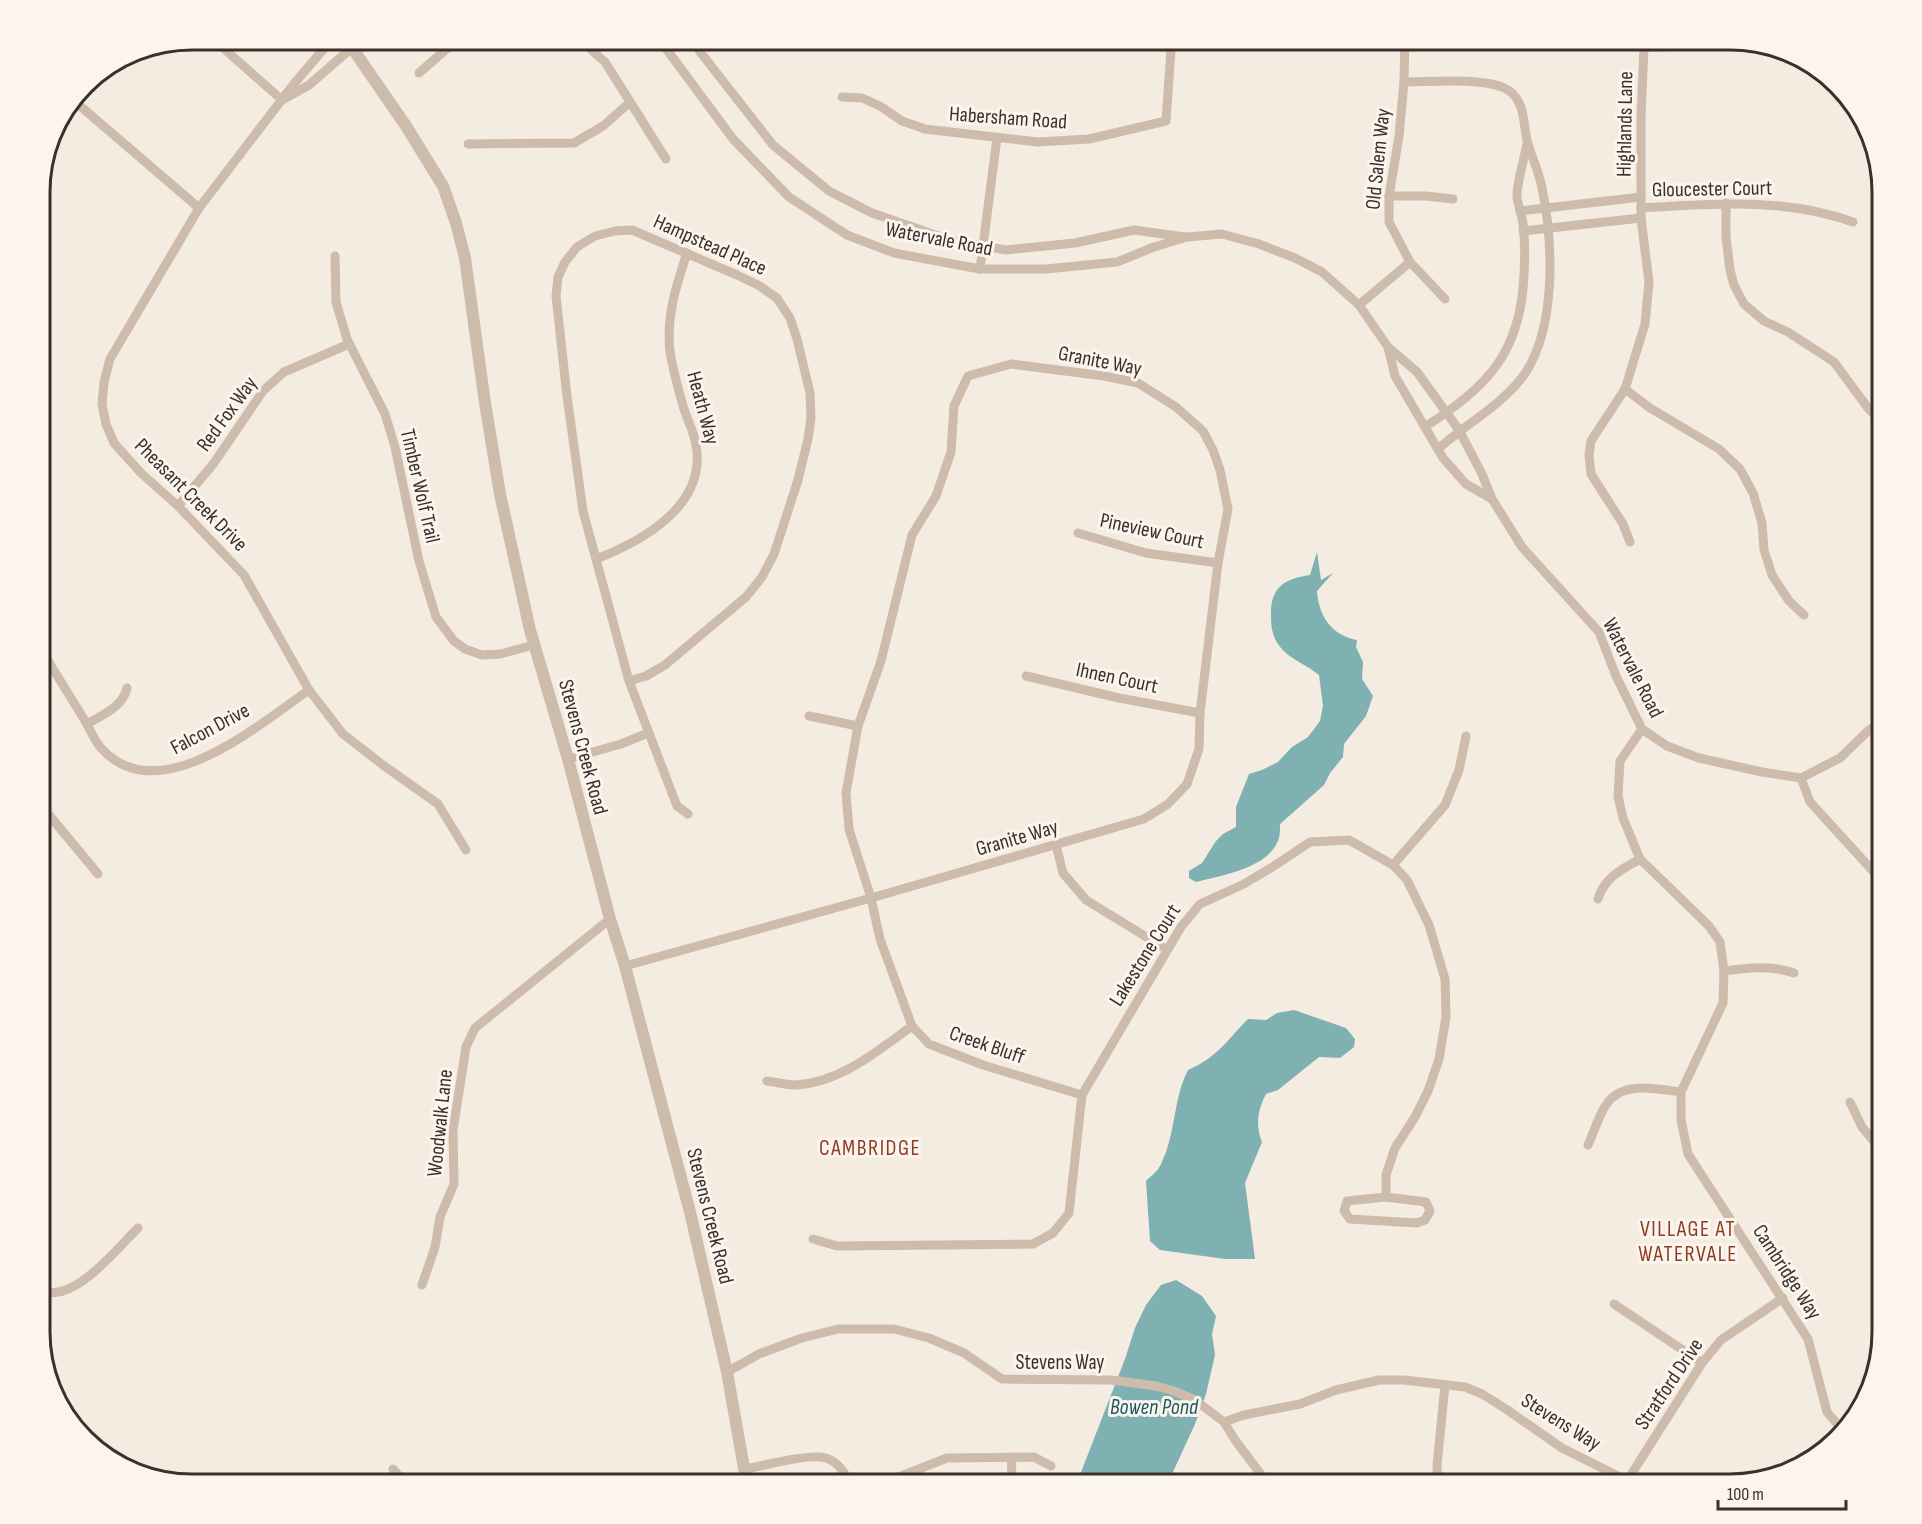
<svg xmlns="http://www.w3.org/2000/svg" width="1922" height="1524" viewBox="0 0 1922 1524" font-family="'Sofia Sans Condensed',sans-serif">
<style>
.water{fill:#7fb0b2}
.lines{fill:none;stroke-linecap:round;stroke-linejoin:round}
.minor{stroke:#cdbbac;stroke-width:9}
.tertiary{stroke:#cdbbac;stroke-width:12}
.labels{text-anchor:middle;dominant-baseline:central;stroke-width:6;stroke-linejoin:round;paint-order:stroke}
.street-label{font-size:21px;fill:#3b302b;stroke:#fbf5ee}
.neighbourhood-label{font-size:22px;letter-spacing:1.5px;fill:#8c3b22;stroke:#fbf5ee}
.water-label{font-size:22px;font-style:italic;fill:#1f5a5e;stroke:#fbf5ee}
.rim{fill:none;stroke:#3b302b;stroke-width:3}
</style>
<rect width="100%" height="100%" fill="#f4ebe1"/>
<!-- water -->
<g class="water">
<path d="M1317 552 1321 580 1333 573 1317 591C1319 616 1331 635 1357 640L1356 647 1363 662 1362 679 1373 696 1366 716 1344 744 1343 757 1330 773 1324 785 1280 824C1280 828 1280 834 1279 838 1270 868 1222 875 1196 882L1189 878V871L1202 863 1216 841 1223 834 1236 827V807L1249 774 1262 770 1278 762 1292 747 1308 737 1320 721 1323 706 1319 675C1307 665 1290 659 1281 648 1273 638 1271 629 1271 617 1270 588 1283 579 1310 575Z"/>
<path d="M1294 1010 1346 1028 1355 1039 1354 1047 1340 1058 1319 1057 1278 1090 1266 1094C1258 1109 1255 1125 1262 1142L1245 1183 1255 1259H1225L1160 1250 1150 1241 1146 1181C1151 1176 1158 1171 1161 1164 1176 1134 1173 1099 1188 1070 1218 1057 1226 1041 1248 1019L1266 1020 1277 1013Z"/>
<path d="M39 1038 45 1043 47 1075 39 1087Z"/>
<path d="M1176 1280 1202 1296 1216 1316 1212 1334 1215 1355 1206 1394 1195 1424 1167 1485H1076L1125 1359 1135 1328 1146 1305 1161 1285Z"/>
</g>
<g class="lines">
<!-- minor -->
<g class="minor">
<path d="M213 39 282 100"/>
<path d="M332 39 293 85 199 208 110 359 104 382 102 404 106 424 114 443 141 473 178 506 244 575 309 690 343 734 383 765 438 804 466 850"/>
<path d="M579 39 605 62 666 159"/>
<path d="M659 39 733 139 789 197 847 235 894 253 980 269H1046L1117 262 1154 247 1187 237 1222 234 1259 244 1295 258 1322 272 1359 305 1388 347 1417 372 1459 430 1482 474 1492 499 1522 547 1599 632 1616 676 1642 729 1667 746 1699 758 1762 772 1801 778 1840 758 1869 730 1883 723"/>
<path d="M690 39 773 145 829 191 872 213 950 240 1006 250 1075 243 1134 230 1185 237"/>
<path d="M1405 39 1404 82 1399 136 1389 196V222L1410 262 1445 299"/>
<path d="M419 73 458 39"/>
<path d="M1404 82C1429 82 1488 77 1508 90 1525 101 1523 122 1527 140 1531 156 1539 171 1542 188 1553 241 1557 327 1524 375 1502 405 1466 424 1438 449"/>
<path d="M842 97 862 98 880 106 902 121 925 129 1038 142 1089 139 1166 121 1171 50 1174 39"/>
<path d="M74 99 79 105 199 208"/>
<path d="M284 99 309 85 362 39"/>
<path d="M468 144 574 143 603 126 629 103"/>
<path d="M1389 196H1426L1453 199"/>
<path d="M1726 203V237L1730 270 1734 285 1744 304 1764 321 1788 332 1834 362 1868 408 1883 424"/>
<path d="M1641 208C1712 204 1784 197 1853 222"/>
<path d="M1520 211 1641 197"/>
<path d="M1523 231 1641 218"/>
<path d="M335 256 336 302 347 339 385 414 395 447 419 561 436 617 454 641 465 649 482 655 500 654 534 645"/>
<path d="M980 269 997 138"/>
<path d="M1359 305 1410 262"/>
<path d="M1388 347 1395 376 1443 458 1466 484 1492 499"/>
<path d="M1625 389 1650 408 1719 449 1740 469 1753 493 1762 523 1764 550 1772 575 1789 601 1804 615"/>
<path d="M1425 427C1488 386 1521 353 1524 274 1525 258 1525 240 1523 224 1522 215 1518 206 1517 197 1516 186 1525 157 1527 143"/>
<path d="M178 506 214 463 263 391 284 372 349 344"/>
<path d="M1078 533 1146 553 1218 563"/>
<path d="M1630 542 1623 524 1591 474 1589 455 1591 441 1625 389 1645 324 1649 282 1641 218V118L1644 47 1760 45"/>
<path d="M596 559C643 541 707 505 696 445 694 432 687 419 683 406 678 388 673 370 670 352 666 317 676 286 687 253"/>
<path d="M39 646C54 671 70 696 85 721 90 729 94 740 101 748 158 812 258 725 309 690"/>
<path d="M1026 676 1119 698 1200 713"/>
<path d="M629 681 646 676 665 665 746 597 762 577 774 554 798 480 808 439 811 418 810 393 797 339 790 318 777 298 758 285 737 275 632 230 615 231 595 236 577 247 565 262 558 277 556 296 567 396 583 511 629 681 677 806 688 814"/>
<path d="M809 716 858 726"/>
<path d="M87 724C102 715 123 707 127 688"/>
<path d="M1642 729 1620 761 1618 796 1623 818 1640 859 1709 926 1720 942 1724 971 1723 1003 1681 1092V1120L1688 1154 1808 1339 1827 1412 1845 1433"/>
<path d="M568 759 621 744 648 733"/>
<path d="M1801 778 1810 802 1883 882"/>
<path d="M39 803 98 874"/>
<path d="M1056 845 1063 873 1086 900 1166 949"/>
<path d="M1393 865 1445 805 1459 770 1466 736"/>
<path d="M1598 899C1605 877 1621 870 1640 859"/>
<path d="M625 966 871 898 1144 819 1168 804 1187 784 1199 749 1200 713 1218 563 1228 509 1220 470 1213 450 1203 431 1176 407 1138 383 1104 376 1011 364 968 376 954 406 951 452 936 496 912 535 881 661 858 726 846 793 849 829 871 898 880 939 912 1026 929 1044 983 1065 1082 1095"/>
<path d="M1724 971C1748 968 1771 965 1794 973"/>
<path d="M767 1081C776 1082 786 1085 795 1085 840 1083 877 1051 912 1026"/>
<path d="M1850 1102 1862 1127 1883 1152"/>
<path d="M1588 1145C1594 1132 1598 1117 1606 1105 1622 1080 1656 1089 1681 1092"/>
<path d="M813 1239 837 1246 1033 1244 1053 1233 1069 1213 1082 1095 1181 927 1200 904 1242 885 1274 866 1310 842 1349 840 1393 865 1407 880 1429 925 1445 979 1446 1017 1439 1059 1428 1091 1415 1117 1395 1148 1386 1175V1197L1347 1201 1344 1211 1350 1219 1417 1223 1425 1220 1430 1211 1426 1202 1386 1197"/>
<path d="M422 1285 435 1247 440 1217 454 1184 453 1130 466 1047 475 1028 610 919"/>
<path d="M39 1293C45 1293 52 1293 58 1292 85 1288 119 1247 138 1228"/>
<path d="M1614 1304 1702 1363"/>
<path d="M727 1372 759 1354 802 1338 838 1329H894L929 1338 964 1353 1002 1379 1111 1380 1156 1386 1174 1391 1195 1400 1224 1422 1235 1440 1269 1485"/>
<path d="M1224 1422 1244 1415 1300 1404 1336 1390 1379 1380H1404L1465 1387 1482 1394 1506 1409 1562 1448 1636 1485"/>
<path d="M393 1469 407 1485"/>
<path d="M745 1469C764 1466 808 1453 826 1458 839 1462 845 1474 852 1485"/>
<path d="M1627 1481 1702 1363 1721 1340 1783 1298"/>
<path d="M878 1485 947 1458 1034 1457 1051 1466"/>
<path d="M1011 1485 1012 1457"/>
<path d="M1438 1485 1437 1465 1445 1385"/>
</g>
<!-- tertiary -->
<path class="tertiary" d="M346 39 406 126 443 186 456 223 465 258 485 403 500 494 530 630 568 759 610 919 625 966 690 1212 727 1372 747 1485"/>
</g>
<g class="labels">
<!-- street labels -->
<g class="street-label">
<text transform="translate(1008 118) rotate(4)">Habersham Road</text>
<text transform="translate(1625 124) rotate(-89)">Highlands Lane</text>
<text transform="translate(1378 159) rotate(-84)">Old Salem Way</text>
<text transform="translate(1712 189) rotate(-1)">Gloucester Court</text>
<text transform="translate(939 239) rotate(11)">Watervale Road</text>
<text transform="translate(710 245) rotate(24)">Hampstead Place</text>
<text transform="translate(1100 361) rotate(11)">Granite Way</text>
<text transform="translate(703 408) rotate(75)">Heath Way</text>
<text transform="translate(227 414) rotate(-54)">Red Fox Way</text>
<text transform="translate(420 486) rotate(77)">Timber Wolf Trail</text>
<text transform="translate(191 495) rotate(45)">Pheasant Creek Drive</text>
<text transform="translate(1152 531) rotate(12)">Pineview Court</text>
<text transform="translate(1633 668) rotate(63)">Watervale Road</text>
<text transform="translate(1117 678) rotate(12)">Ihnen Court</text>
<text transform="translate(210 729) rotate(-28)">Falcon Drive</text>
<text transform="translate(583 747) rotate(75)">Stevens Creek Road</text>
<text transform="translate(1017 838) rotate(-16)">Granite Way</text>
<text transform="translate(1145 955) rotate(-58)">Lakestone Court</text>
<text transform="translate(987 1045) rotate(19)">Creek Bluff</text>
<text transform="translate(440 1123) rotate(-84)">Woodwalk Lane</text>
<text transform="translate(710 1216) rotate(76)">Stevens Creek Road</text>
<text transform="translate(1787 1272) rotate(57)">Cambridge Way</text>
<text x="1060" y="1362">Stevens Way</text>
<text transform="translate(1669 1384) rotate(-56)">Stratford Drive</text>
<text transform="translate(1561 1422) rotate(32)">Stevens Way</text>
</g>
<!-- neighbourhood labels -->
<g class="neighbourhood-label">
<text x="870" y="1148">CAMBRIDGE</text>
<text x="1688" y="1229">VILLAGE AT<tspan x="1688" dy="25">WATERVALE</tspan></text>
</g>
<!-- water labels -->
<g class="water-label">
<text x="1154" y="1407">Bowen Pond</text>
</g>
</g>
<!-- crop -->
<path d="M0 0H1922V1524H0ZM192 50H1730A142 142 0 0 1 1872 192V1332A142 142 0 0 1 1730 1474H192A142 142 0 0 1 50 1332V192A142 142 0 0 1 192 50Z" fill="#fbf5ee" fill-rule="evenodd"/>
<path class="rim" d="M192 50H1730A142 142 0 0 1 1872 192V1332A142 142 0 0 1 1730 1474H192A142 142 0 0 1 50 1332V192A142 142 0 0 1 192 50Z"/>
<!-- scale -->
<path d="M1718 1500v9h128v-9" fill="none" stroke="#3b302b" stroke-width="3"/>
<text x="1727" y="1500" font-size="18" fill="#3b302b" stroke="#fbf5ee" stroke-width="4.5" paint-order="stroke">100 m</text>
</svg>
